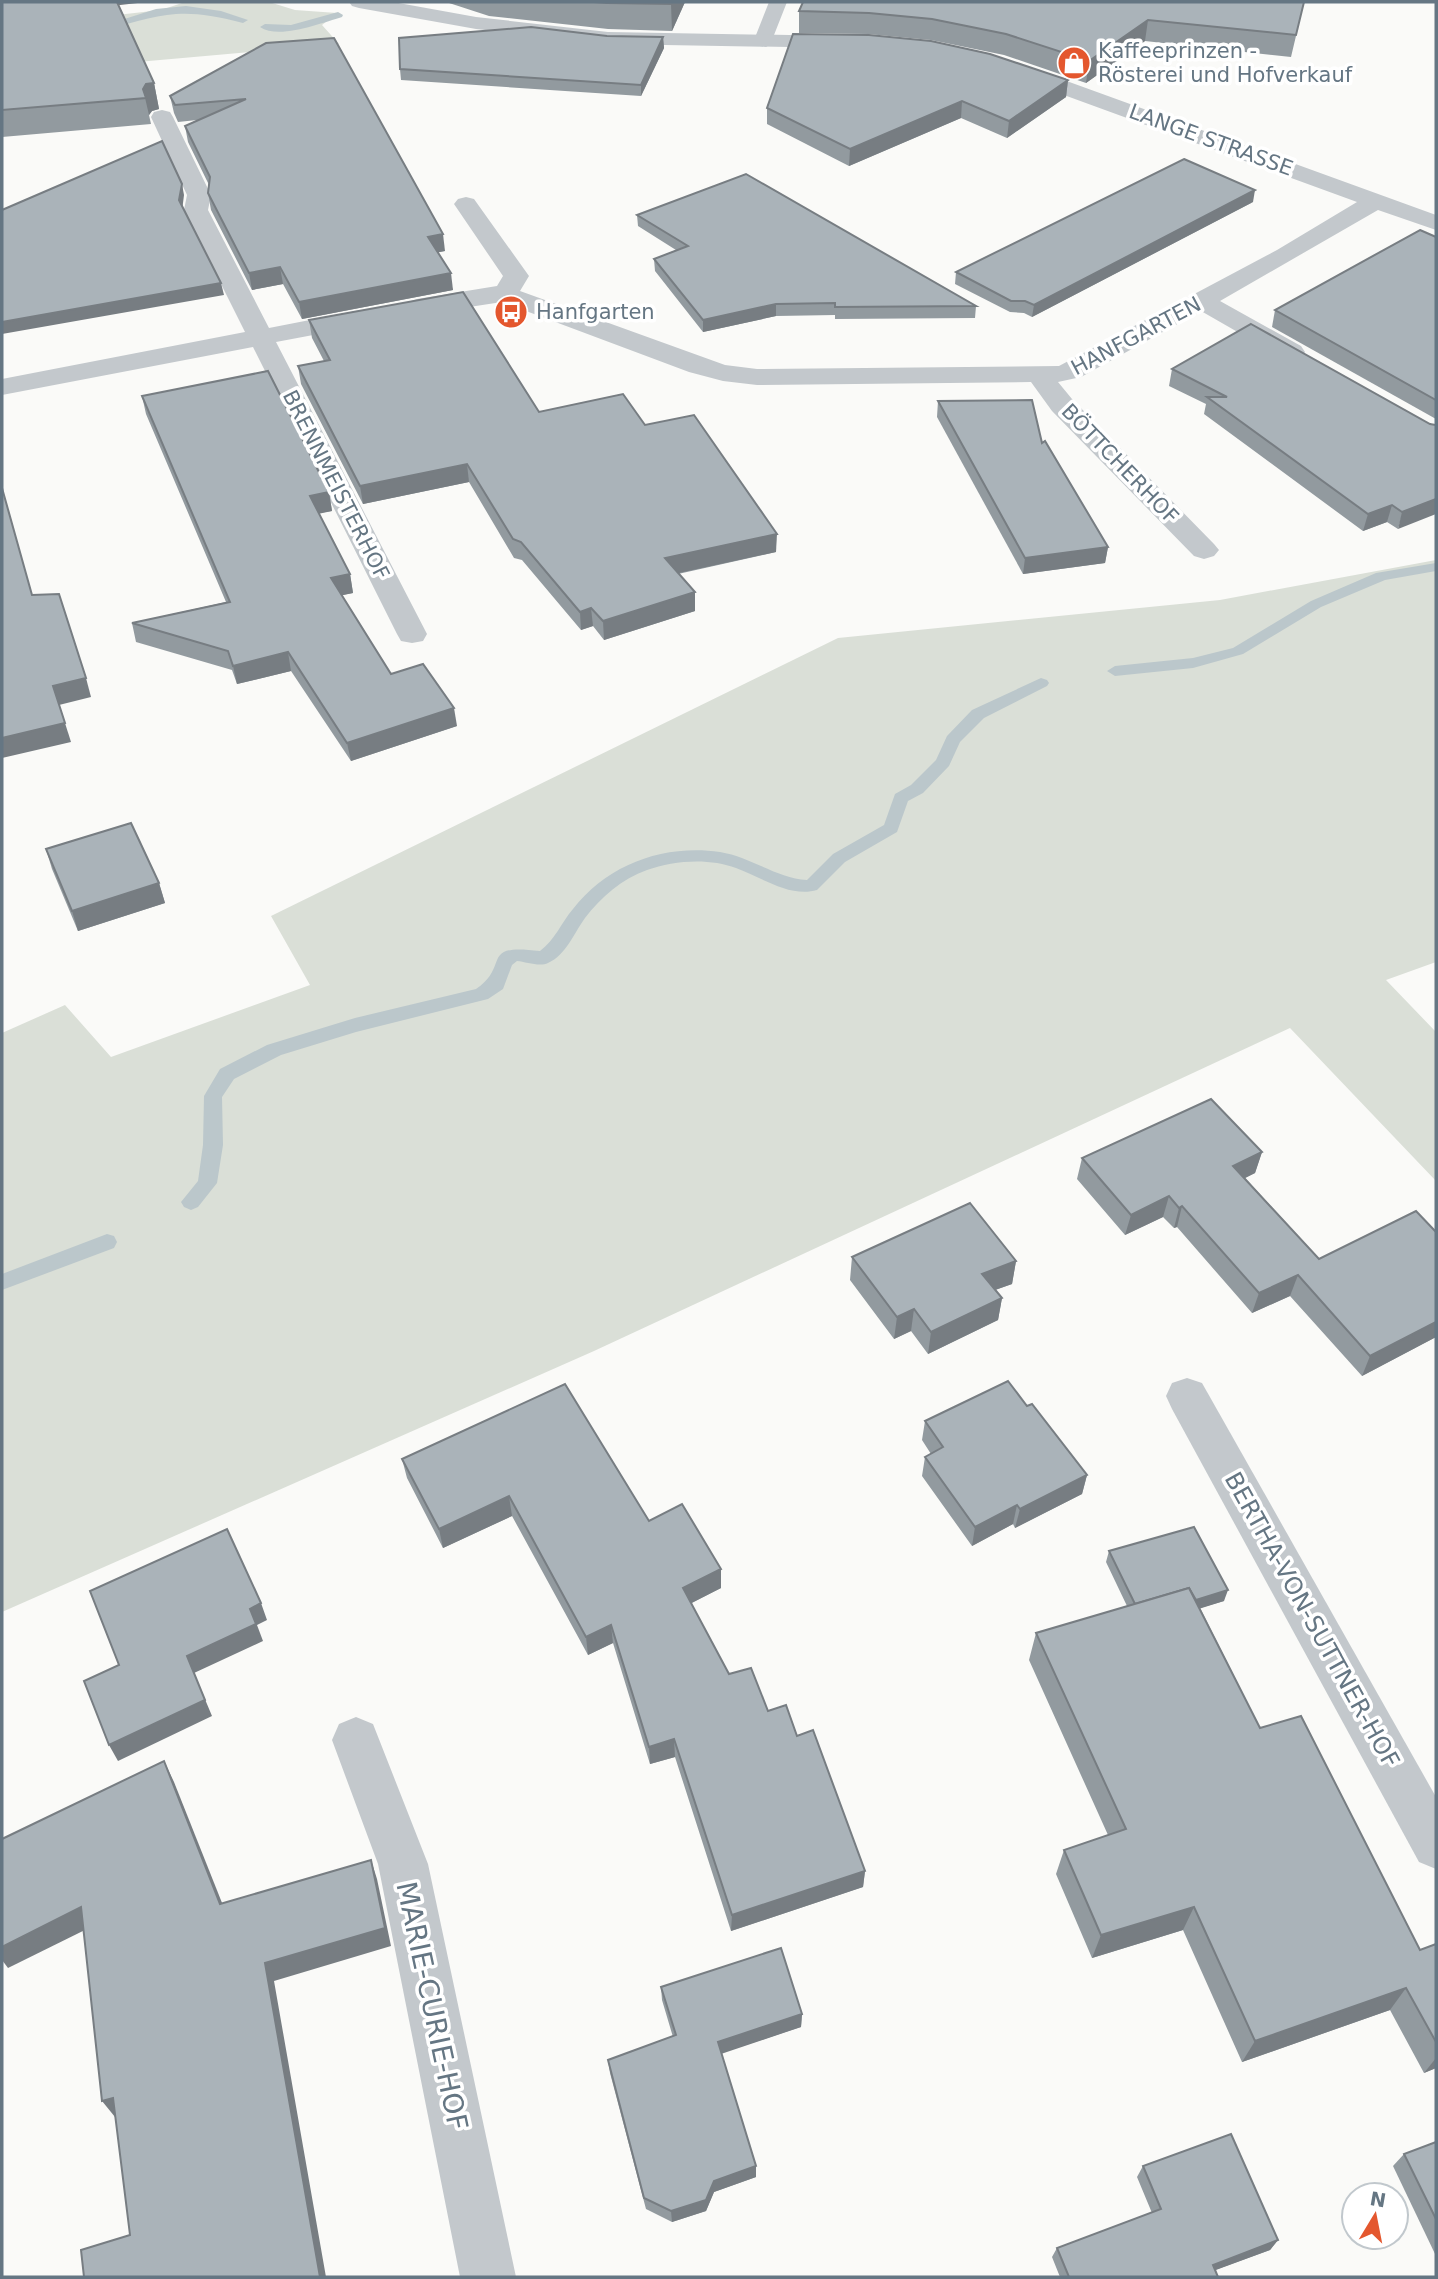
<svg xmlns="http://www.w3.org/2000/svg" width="1438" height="2279" viewBox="0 0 1438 2279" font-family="'DejaVu Sans',sans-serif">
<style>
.green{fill:#dadfd7}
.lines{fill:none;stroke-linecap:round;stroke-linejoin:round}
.stream{fill:#bbc7cb;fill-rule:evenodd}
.service{fill:#c3c8cc;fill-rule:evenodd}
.minor{fill:#c3c8cc;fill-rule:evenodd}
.wall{fill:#929a9f}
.shaded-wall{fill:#777d82}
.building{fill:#aab3b9;stroke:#777d82;stroke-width:2}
.labels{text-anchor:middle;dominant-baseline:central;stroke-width:7;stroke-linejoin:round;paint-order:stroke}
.far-poi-label{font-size:21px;fill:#657683;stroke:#fff;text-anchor:start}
.far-street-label{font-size:21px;fill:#657683;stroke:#fff}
.street-label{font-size:24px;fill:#657683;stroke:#fff}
.near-street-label{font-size:28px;fill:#657683;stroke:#fff}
</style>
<rect width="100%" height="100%" fill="#fafaf8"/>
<!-- green -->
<g class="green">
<path d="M185 2H269L295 10 337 13 322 25 339 44 2 74V28L161 10Z"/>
<path d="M1436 560V962L1386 980 1436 1032V1181L1290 1028 594 1351 2 1612V1033L65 1005 111 1057 310 985 271 916 838 638 1220 600Z"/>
</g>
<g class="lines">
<!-- stream -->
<g class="stream">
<path d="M186 6 221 11 248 20 243 23C178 6 163 15 101 31L96 28 156 9Z"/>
<path d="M338 12 343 15 342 17C321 23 279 40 260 27L265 24 291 25Z"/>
<path d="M1436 563V571L1385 580 1321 607 1243 654 1193 668 1115 676 1107 671 1115 666 1193 658 1233 648 1311 601 1376 573Z"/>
<path d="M1041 678 1047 680 1049 683 1047 686 984 718 960 742 949 766 923 793 908 801 897 832 845 862 817 890C790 898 761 877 736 868 710 858 674 860 647 870 622 879 601 897 585 918 574 933 566 955 548 963 540 967 526 962 517 961L512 965 503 989 488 999 356 1032 281 1055 234 1079 222 1097 223 1145 217 1183 198 1207 191 1210 184 1207 181 1202 198 1181 203 1145 204 1096 220 1069 267 1045 355 1018 476 989C511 966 478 943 540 951 555 940 561 923 573 909 608 864 664 844 720 852 751 857 776 878 807 880L833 854 884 825 895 794 911 785 936 760 947 736 972 710Z"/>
<path d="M107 1234 114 1236 117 1242 114 1248 2 1290V1274Z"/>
</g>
<!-- service -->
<path class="service" d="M769 2H787L774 35 775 42 766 47 760 46 756 35Z"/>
<!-- minor -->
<g class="minor">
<path d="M349 2H393L476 17 608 32 844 36 852 37 855 42 852 47 844 48 608 44 476 29 359 8 352 6Z"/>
<path d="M1017 63 1436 215V230L1378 210 1220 301 1301 346 1305 352 1301 358 1292 360 1283 358 1201 311 1081 377 1058 382 1072 399 1214 544 1219 550 1214 556 1204 559 1194 556 1052 411 1031 382 757 385 723 381 689 372 502 302 417 315 408 312 404 307 408 302 417 299 497 286 503 276 454 204 458 199 466 197 474 199 529 276 520 291 725 365 757 369 1059 366 1277 250 1357 202 1009 75 1006 70 1009 65Z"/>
<path d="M162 110 170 112 173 117 211 195 208 210 269 328 361 310 370 313 374 318 370 323 361 326 276 342 427 634 423 641 412 643 401 641 397 634 253 347 2 395V379L245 332 184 210 187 195 151 117 154 112Z"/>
<path d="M1187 1378 1202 1383 1436 1797V1869L1419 1862 1172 1409 1166 1396 1172 1383Z"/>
<path d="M356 1717 373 1724 428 1864 516 2277H460L378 1864 332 1740 339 1724Z"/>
</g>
</g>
<!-- wall -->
<g class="wall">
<path d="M2 2 118 5 154 83 159 109 152 111 149 115 151 124 2 137Z"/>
<path d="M446 2H685L672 31 608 29 489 16Z"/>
<path d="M1304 2 1291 57 1145 41 1086 83 1004 55 931 40 868 34 799 33V11Z"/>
<path d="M607 36 663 37 664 48 641 96 401 80 400 69Z"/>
<path d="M266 43 445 251 438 252 453 290 302 319 283 284 252 290 211 210 208 193 209 185 188 142 185 126 197 120 178 122 174 113 170 96Z"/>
<path d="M1068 80 1066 97 1007 138 961 118 849 166 767 124V108Z"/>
<path d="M1253 202 1032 317 1024 313 1010 312 955 284 956 272Z"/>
<path d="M637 215 976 306 975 318 835 319V315L776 316 703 332 655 271 654 259 676 250 638 226Z"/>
<path d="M1436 237V419L1272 327 1275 310Z"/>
<path d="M309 320 539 412 645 425 776 552 678 574 695 592V611L604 640 593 626 581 630 522 560 514 558 469 482 363 504 301 384 298 366 324 361 312 338Z"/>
<path d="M1172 369 1430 424 1398 529 1387 522 1363 531 1204 414 1206 404 1169 386Z"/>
<path d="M142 396 329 492 332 511 319 513 350 574 353 593 342 595 391 674 457 726 351 761 291 671 237 684 232 670 136 642 132 623 226 602 146 414Z"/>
<path d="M938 401 1042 443 1108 547 1105 563 1023 574 937 417Z"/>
<path d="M46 849 159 883 165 903 78 931 52 869Z"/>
<path d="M1262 1152 1255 1173 1245 1178 1319 1259 1436 1232V1337L1362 1376 1290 1296 1252 1313 1177 1227 1174 1228 1163 1217 1125 1235 1077 1179 1082 1158Z"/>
<path d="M852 1257 1016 1261 1012 1284 995 1290 1002 1298 998 1320 928 1354 911 1331 894 1339 850 1280Z"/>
<path d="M1027 1406 1087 1475 1082 1494 1015 1528 1013 1524 972 1546 922 1476 925 1457 931 1454 922 1440 925 1421Z"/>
<path d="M402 1459 649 1521 721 1588 691 1603 729 1674 768 1711 797 1736 865 1871 863 1887 731 1931 675 1757 650 1764 613 1643 588 1655 512 1516 443 1548 407 1478Z"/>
<path d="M1109 1551 1224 1601 1200 1608 1260 1728 1420 1950 1436 1944V2068L1424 2073 1390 2010 1242 2062 1183 1930 1092 1958 1056 1874 1064 1850 1108 1835 1029 1660 1036 1633 1127 1606 1106 1562Z"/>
<path d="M661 1987 802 2014 801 2027 721 2053 756 2166V2177L714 2192 706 2211 672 2222 646 2209 610 2073 608 2060 673 2037 662 2000Z"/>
<path d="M1436 2142V2256L1393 2166 1404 2154Z"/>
<path d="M1143 2166 1278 2240 1270 2250 1215 2270 1218 2277H1060L1052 2257 1057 2248 1152 2213 1137 2177Z"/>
</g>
<!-- shaded-wall -->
<g class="shaded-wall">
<path d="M112 2H146L112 6Z"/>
<path d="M672 2H685L672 31 671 4Z"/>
<path d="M1148 20 1145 41 1086 83 1089 61Z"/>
<path d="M663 37 664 48 641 96V85Z"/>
<path d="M1068 80 1066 97 1007 138 1009 121Z"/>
<path d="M154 83 159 109 152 111 149 115 143 89 146 84Z"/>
<path d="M962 101 961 118 849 166 850 149Z"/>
<path d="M182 184 184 195 182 211 179 200Z"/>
<path d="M1255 190 1253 202 1032 317 1034 305Z"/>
<path d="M443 234 445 251 430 254 428 237Z"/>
<path d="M280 267 283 284 252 290 249 273Z"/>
<path d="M451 273 453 290 302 319 299 302Z"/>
<path d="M221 283 224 295 2 334V322Z"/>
<path d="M776 304V316L703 332V320Z"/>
<path d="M467 464 469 482 363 504 360 486Z"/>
<path d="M329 492 332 511 313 515 310 496Z"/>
<path d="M1436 499V514L1398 529 1402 512Z"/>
<path d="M1392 505 1387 522 1363 531 1368 514Z"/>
<path d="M777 534 776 552 665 576V558Z"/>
<path d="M1108 547 1105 563 1023 574 1025 558Z"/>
<path d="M350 574 353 593 334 597 331 578Z"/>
<path d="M695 592V611L604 640 603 621Z"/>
<path d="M591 608 593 626 581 630 580 612Z"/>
<path d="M288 652 291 671 237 684 233 666Z"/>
<path d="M86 678 91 697 59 705 53 686Z"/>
<path d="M454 708 457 726 351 761 347 743Z"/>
<path d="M65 723 71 742 2 758V738Z"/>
<path d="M159 883 165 903 78 931 72 911Z"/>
<path d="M1262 1152 1255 1173 1227 1187 1233 1166Z"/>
<path d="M1169 1196 1163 1217 1125 1235 1131 1215Z"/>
<path d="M1182 1206 1177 1227 1174 1228 1179 1208Z"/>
<path d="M1016 1261 1012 1284 978 1296 982 1274Z"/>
<path d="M1298 1275 1290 1296 1252 1313 1259 1293Z"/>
<path d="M1002 1298 998 1320 928 1354 931 1332Z"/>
<path d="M914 1309 911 1331 894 1339 897 1317Z"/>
<path d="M1436 1322V1337L1362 1376 1370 1356Z"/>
<path d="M1087 1475 1082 1494 1015 1528 1020 1509Z"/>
<path d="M509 1496 512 1516 443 1548 439 1529Z"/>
<path d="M1017 1505 1013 1524 972 1546 975 1527Z"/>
<path d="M721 1569V1588L684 1607 683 1588Z"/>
<path d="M1228 1590 1224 1601 1138 1628 1141 1617Z"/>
<path d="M261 1603 267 1620 257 1625 263 1641 194 1673 212 1716 118 1761 109 1745 187 1656 250 1609Z"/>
<path d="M611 1625 613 1643 588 1655 586 1637Z"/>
<path d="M674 1739 675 1757 650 1764 649 1747Z"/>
<path d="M164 1761 174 1782 230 1923 220 1904Z"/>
<path d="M371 1860 377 1879 391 1946 274 1981 326 2277H320L265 1963Z"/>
<path d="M865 1871 863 1887 731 1931 732 1915Z"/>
<path d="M81 1907 93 1926 8 1968 2 1960V1947Z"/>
<path d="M1194 1907 1183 1930 1092 1958 1101 1935Z"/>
<path d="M1406 1988 1390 2010 1242 2062 1255 2041Z"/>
<path d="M802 2014 801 2027 718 2055V2042Z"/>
<path d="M1436 2058V2068L1424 2073Z"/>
<path d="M113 2098 125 2114 115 2117 102 2101Z"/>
<path d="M756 2166V2177L714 2192 706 2211 672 2222 671 2211 714 2181Z"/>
<path d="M1278 2240 1270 2250 1205 2274 1213 2265Z"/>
</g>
<!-- building -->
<g class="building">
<path d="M2 2H117L154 83 146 84 143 89 146 98 2 110Z"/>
<path d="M594 2H672L671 4 607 3Z"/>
<path d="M803 2H1304L1296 35 1148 20 1089 61 1006 34 932 19 869 13 799 11Z"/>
<path d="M531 27 607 36 663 37 641 85 400 69 399 38Z"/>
<path d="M793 34 869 35 931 41 990 54 1068 80 1009 121 962 101 850 149 767 108Z"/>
<path d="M334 38 443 234 428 237 451 273 299 302 280 267 249 273 208 193 210 177 185 126 246 99 175 105 170 96 266 43Z"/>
<path d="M162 141 182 184 179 200 221 283 2 322V210Z"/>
<path d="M1184 159 1255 190 1034 305 1025 301H1011L956 272Z"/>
<path d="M746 174 976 306 835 307V303L776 304 703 320 654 259 688 246 637 215Z"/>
<path d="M1420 230 1436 237V400L1275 310Z"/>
<path d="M463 292 539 412 623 394 645 425 694 415 777 534 665 558 695 592 603 621 591 608 580 612 521 542 513 539 467 464 360 486 298 366 330 360 309 320Z"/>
<path d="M1251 324 1430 424 1436 425V499L1402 512 1392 505 1368 514 1207 397H1227L1172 369Z"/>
<path d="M268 371 329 492 310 496 350 574 331 578 391 674 423 664 454 708 347 743 288 652 233 666 228 651 132 623 230 602 142 396Z"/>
<path d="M1032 400 1042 443 1045 441 1108 547 1025 558 938 401Z"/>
<path d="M2 488 32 595 59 594 86 678 53 686 65 723 2 738Z"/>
<path d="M131 823 159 883 72 911 46 849Z"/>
<path d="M1211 1099 1262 1152 1233 1166 1319 1259 1416 1211 1436 1232V1322L1370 1356 1298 1275 1259 1293 1182 1206 1179 1208 1169 1196 1131 1215 1082 1158Z"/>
<path d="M970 1203 1016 1261 982 1274 1002 1298 931 1332 914 1309 897 1317 852 1257Z"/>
<path d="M1008 1381 1027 1406 1032 1404 1087 1475 1020 1509 1017 1505 975 1527 925 1457 943 1447 925 1421Z"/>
<path d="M565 1384 649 1521 682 1504 721 1569 683 1588 729 1674 751 1668 768 1711 786 1705 797 1736 813 1730 865 1871 732 1915 674 1739 649 1747 611 1625 586 1637 509 1496 439 1529 402 1459Z"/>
<path d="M1194 1527 1228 1590 1196 1600 1189 1588 1135 1604 1109 1551Z"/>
<path d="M227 1529 261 1603 250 1609 256 1624 187 1656 205 1700 109 1745 84 1681 119 1665 90 1591Z"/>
<path d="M1189 1588 1260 1728 1301 1716 1420 1950 1436 1944V2042L1406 1988 1255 2041 1194 1907 1101 1935 1064 1850 1126 1829 1036 1633Z"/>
<path d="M164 1761 220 1904 371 1860 385 1928 265 1963 320 2277H84L81 2250 130 2235 113 2098 102 2101 81 1907 2 1947V1839Z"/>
<path d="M781 1948 802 2014 718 2042 756 2166 714 2181 706 2200 671 2211 644 2198 608 2060 676 2035 661 1987Z"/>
<path d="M1231 2134 1278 2240 1213 2265 1218 2277H1069L1057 2248 1161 2209 1143 2166Z"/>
<path d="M1436 2142V2219L1404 2154Z"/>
</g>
<!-- icons -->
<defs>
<symbol id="shop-disc" viewBox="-11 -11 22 22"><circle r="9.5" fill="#e4572e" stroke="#fff"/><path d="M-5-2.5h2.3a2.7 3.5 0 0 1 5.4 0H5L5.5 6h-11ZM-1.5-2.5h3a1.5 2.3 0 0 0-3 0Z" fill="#fff"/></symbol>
<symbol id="bus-disc" viewBox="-11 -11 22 22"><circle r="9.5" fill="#e4572e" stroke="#fff"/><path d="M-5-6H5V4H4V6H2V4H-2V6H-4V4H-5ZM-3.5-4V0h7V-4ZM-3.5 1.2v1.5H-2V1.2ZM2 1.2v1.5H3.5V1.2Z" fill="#fff"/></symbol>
</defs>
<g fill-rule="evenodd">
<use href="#shop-disc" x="1055" y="44" width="38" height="38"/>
<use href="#bus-disc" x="492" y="293" width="38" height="38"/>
</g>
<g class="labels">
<!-- far-poi labels -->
<g class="far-poi-label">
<text x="1098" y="51">Kaffeeprinzen -<tspan x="1098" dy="24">Rösterei und Hofverkauf</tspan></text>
<text x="536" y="312">Hanfgarten</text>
</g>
<!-- far-street labels -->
<g class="far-street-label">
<text transform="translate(1211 140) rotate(20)">LANGE STRASSE</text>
<text transform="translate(1136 336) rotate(-28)">HANFGARTEN</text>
<text transform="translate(1120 464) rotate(46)">BÖTTCHERHOF</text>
<text transform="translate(336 485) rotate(63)">BRENNMEISTERHOF</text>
</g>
<!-- street labels -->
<g class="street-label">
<text transform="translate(1312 1620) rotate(61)">BERTHA-VON-SUTTNER-HOF</text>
</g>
<!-- near-street labels -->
<g class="near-street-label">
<text transform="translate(432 2006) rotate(78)">MARIE-CURIE-HOF</text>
</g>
</g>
<!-- border -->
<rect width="1438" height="2279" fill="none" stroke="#657683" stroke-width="7"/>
<!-- north arrow -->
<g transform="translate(1375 2216) rotate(10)"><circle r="33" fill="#ffffff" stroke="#c1c8cd" stroke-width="2"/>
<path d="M0-5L12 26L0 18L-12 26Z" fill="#e4572e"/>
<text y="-10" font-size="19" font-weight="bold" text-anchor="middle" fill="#657683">N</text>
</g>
</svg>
